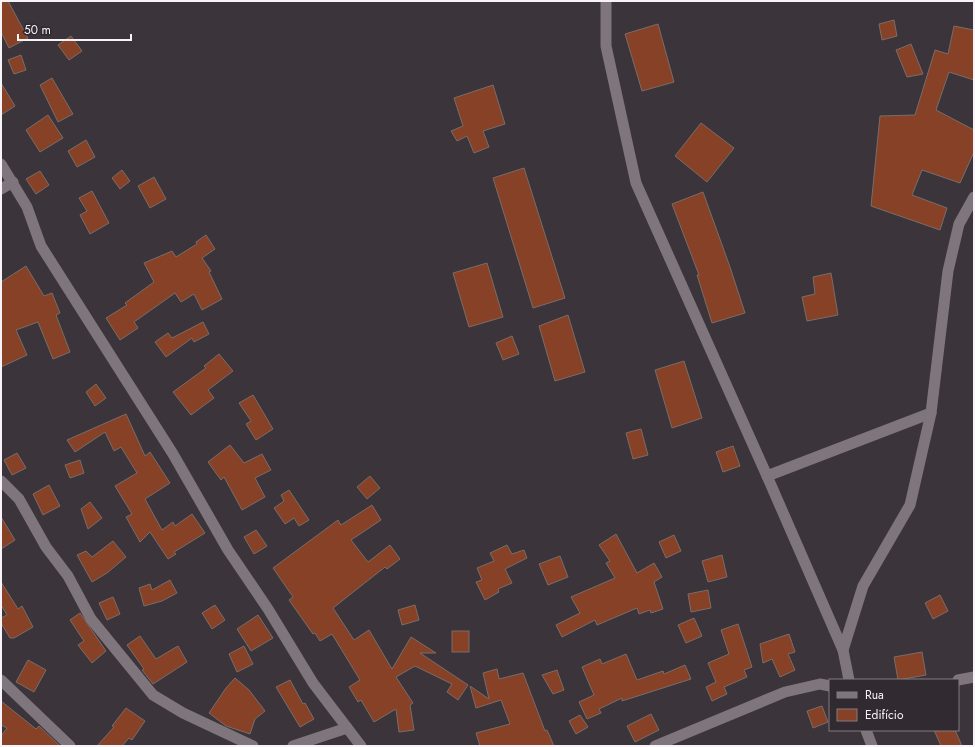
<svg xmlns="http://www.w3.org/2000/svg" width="975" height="747" viewBox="0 0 975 747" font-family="Jost,sans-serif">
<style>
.building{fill:#864127;stroke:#796d69}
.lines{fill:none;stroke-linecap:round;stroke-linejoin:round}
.minor{stroke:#7e757d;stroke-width:11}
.tertiary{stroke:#7e757d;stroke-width:11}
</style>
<rect width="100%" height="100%" fill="#3c343b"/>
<!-- building -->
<g class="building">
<path d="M1 1H8L28 38 9 48 1 32Z"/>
<path d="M894 20 897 36 882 40 879 24Z"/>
<path d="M658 24 674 82 642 91 625 34Z"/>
<path d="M954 26 974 30V80L949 72 936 110 974 130V152L960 183 922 170 912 195 947 208 940 230 871 206 880 116 915 115 935 50 948 54Z"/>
<path d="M71 36 82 51 69 60 58 45Z"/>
<path d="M911 44 923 74 907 77 896 50Z"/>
<path d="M21 55 26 70 14 74 8 60Z"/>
<path d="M52 78 73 114 58 122 40 85Z"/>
<path d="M1 83 15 106 1 115Z"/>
<path d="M493 85 505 124 483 131 489 147 474 153 467 136 457 141 451 131 463 126 454 98Z"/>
<path d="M48 115 63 138 40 152 26 130Z"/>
<path d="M701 123 734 148 707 182 675 156Z"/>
<path d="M86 140 95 157 77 167 68 151Z"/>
<path d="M524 168 565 298 533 308 493 178Z"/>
<path d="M122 170 130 181 120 189 112 178Z"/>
<path d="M40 171 49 185 36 194 26 179Z"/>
<path d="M154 177 166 199 150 208 138 186Z"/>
<path d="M92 191 109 223 90 234 80 215 87 211 79 198Z"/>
<path d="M703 192 730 267 745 313 712 323 697 275H699L672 204Z"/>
<path d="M206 235 215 249 202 258 211 271 209 272 222 299 202 310 194 294 181 302 175 293 134 322 138 328 120 340 106 318 127 305 125 303 154 282 144 263 172 251 176 257 197 244 196 242Z"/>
<path d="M487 263 503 317 469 327 453 273Z"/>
<path d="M26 266 44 296 52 293 60 313 56 315 70 352 53 359 38 322 16 330 27 355 1 367V282Z"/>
<path d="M831 273 838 315 807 321 802 297 815 294 813 277Z"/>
<path d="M568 315 585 372 555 381 539 326Z"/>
<path d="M203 322 209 334 194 342 192 338 166 357 155 342 168 333 172 338Z"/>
<path d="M512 336 519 354 503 360 496 343Z"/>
<path d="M219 354 233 371 208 390 214 398 191 415 173 392 206 368 204 366Z"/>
<path d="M684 361 702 418 672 428 655 370Z"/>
<path d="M96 384 106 398 95 406 86 392Z"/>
<path d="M253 395 273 429 256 440 246 424 251 421 239 403Z"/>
<path d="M126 414 145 456 150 452 170 483 145 499 162 530 173 522 175 526 192 514 205 533 174 552 176 554 168 559 150 532 140 542 126 517 132 514 115 486 137 473 121 447 114 451 105 432 75 452 67 440Z"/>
<path d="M641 429 648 455 633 459 626 433Z"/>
<path d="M230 445 244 463 262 454 271 470 255 478 265 497 242 510 224 477 221 480 208 462Z"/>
<path d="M733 446 740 466 723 472 716 452Z"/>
<path d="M17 453 26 468 12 475 4 460Z"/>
<path d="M80 460 84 473 70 478 65 465Z"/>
<path d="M370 476 380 488 367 499 357 487Z"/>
<path d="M49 485 60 506 43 515 33 494Z"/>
<path d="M289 490 309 520 299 526 294 518 285 524 274 508 284 501 281 495Z"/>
<path d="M90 502 102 518 88 529 81 509Z"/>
<path d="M372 505 381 520 351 540 368 562 390 545 400 559 387 569 385 567 333 608 354 640 369 630 392 669 411 637 436 653H420L468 685 458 700 447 692 452 684 415 666 396 677 413 703 410 705 414 730 399 732 396 709 374 722 361 700 358 702 349 687 360 680 332 634 320 641 315 633 313 634 289 600 293 597 273 568 338 520 341 525Z"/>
<path d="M1 517 15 540 1 549Z"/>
<path d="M256 530 267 546 254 554 244 537Z"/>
<path d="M616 534 637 573 654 563 662 577 654 582 663 609 651 613 650 610 639 614 637 608 597 625 595 620 562 637 556 625 580 613 571 597 615 578 606 563 610 561 599 545Z"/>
<path d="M674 535 681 551 666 558 659 542Z"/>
<path d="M113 541 126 557 107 573 92 582 77 555 86 551 92 557Z"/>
<path d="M507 545 512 554 524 550 527 558 505 569 512 583 498 589 499 592 485 600 476 582 482 580 477 568 494 561 490 553Z"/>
<path d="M722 555 727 577 708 582 702 561Z"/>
<path d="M560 556 568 577 548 585 539 564Z"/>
<path d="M170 580 177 593 162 601 144 606 139 588 150 584 152 590Z"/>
<path d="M1 582 18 609 22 606 33 627 14 638H10L1 623V618L7 615 1 605Z"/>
<path d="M708 590 711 608 691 612 688 594Z"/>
<path d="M940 595 948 611 933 619 925 603Z"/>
<path d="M113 597 120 614 107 620 99 603Z"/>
<path d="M215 605 225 620 212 629 202 613Z"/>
<path d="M415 605 419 620 402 625 398 610Z"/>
<path d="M80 613 106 651 92 663 78 645 84 641 70 620Z"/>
<path d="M258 615 273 638 251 651 237 629Z"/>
<path d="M694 618 702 636 686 643 678 625Z"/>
<path d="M738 624 752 667 744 670 747 677 724 687 727 694 712 701 706 687 716 682 708 663 729 654 721 630Z"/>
<rect x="452" y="631" width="17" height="21"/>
<path d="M789 634 795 652 788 654 795 670 780 677 772 659 763 663 760 644Z"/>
<path d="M140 636 156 659 178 646 187 662 153 684 142 670 144 669 127 645Z"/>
<path d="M244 646 253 664 237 672 229 654Z"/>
<path d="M922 652 926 675 898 680 894 657Z"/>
<path d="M626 654 637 680 663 671 664 674 685 665 691 679 622 701V698L599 709 601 713 587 719 579 702 594 695 582 667 600 659 602 664Z"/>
<path d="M28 660 46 670 34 692 16 682Z"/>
<path d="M497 669 499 679 523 673 545 731 547 730 554 746H480L476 733 510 724 501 700 476 708 470 686 489 699 483 673Z"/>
<path d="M557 670 564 690 553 694 542 675Z"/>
<path d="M235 678 249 690 265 711 255 719 250 734 226 726 209 713 226 688Z"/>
<path d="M290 680 303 704 305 703 314 719 300 727 276 687Z"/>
<path d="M1 701 36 729 39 726 60 746H1V736L7 728 1 725Z"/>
<path d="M822 706 828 722 813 728 807 711Z"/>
<path d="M126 708 145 721 132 740 129 738 122 746H97L114 727 112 726Z"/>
<path d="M651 714 659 730 635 742 627 726Z"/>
<path d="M580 715 588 727 576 734 569 721Z"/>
<path d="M934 730H955L962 746H941Z"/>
</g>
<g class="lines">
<!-- minor -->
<g class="minor">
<path d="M606 1V46L636 183 767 476 931 413"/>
<path d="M1 164 27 207 41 246 173 454 228 550 268 609 313 683 361 746"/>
<path d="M1 189 13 182"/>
<path d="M767 476 843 650"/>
<path d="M1 481 19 499 46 547 68 576 91 619 153 695 183 713 253 746"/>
<path d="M1 680 70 746"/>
<path d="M958 680 974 677"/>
<path d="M293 746 347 728"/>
<path d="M655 746 785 692 820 684 830 686"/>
</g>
<!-- tertiary -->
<g class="tertiary">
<path d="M849 680 843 650 863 586 910 505 931 413 948 271 959 224 974 197"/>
<path d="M866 730 872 746"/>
</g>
</g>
<!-- border -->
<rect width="975" height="747" fill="none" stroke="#f8f3f8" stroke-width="4"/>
<!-- legend -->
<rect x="829" y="679" width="130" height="52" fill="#312a31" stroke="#817a81"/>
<rect x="837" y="692" width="20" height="6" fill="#7e757d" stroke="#817a81"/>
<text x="865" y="699" font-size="12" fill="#f8f3f8">Rua</text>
<rect x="837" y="709" width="20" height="12" fill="#864127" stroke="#817a81"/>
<text x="865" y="719" font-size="12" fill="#f8f3f8">Edifício</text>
<!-- scale -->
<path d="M18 34v6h113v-6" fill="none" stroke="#f8f3f8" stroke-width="2"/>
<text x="24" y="34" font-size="12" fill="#f8f3f8" stroke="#312a31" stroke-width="3" paint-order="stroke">50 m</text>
</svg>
